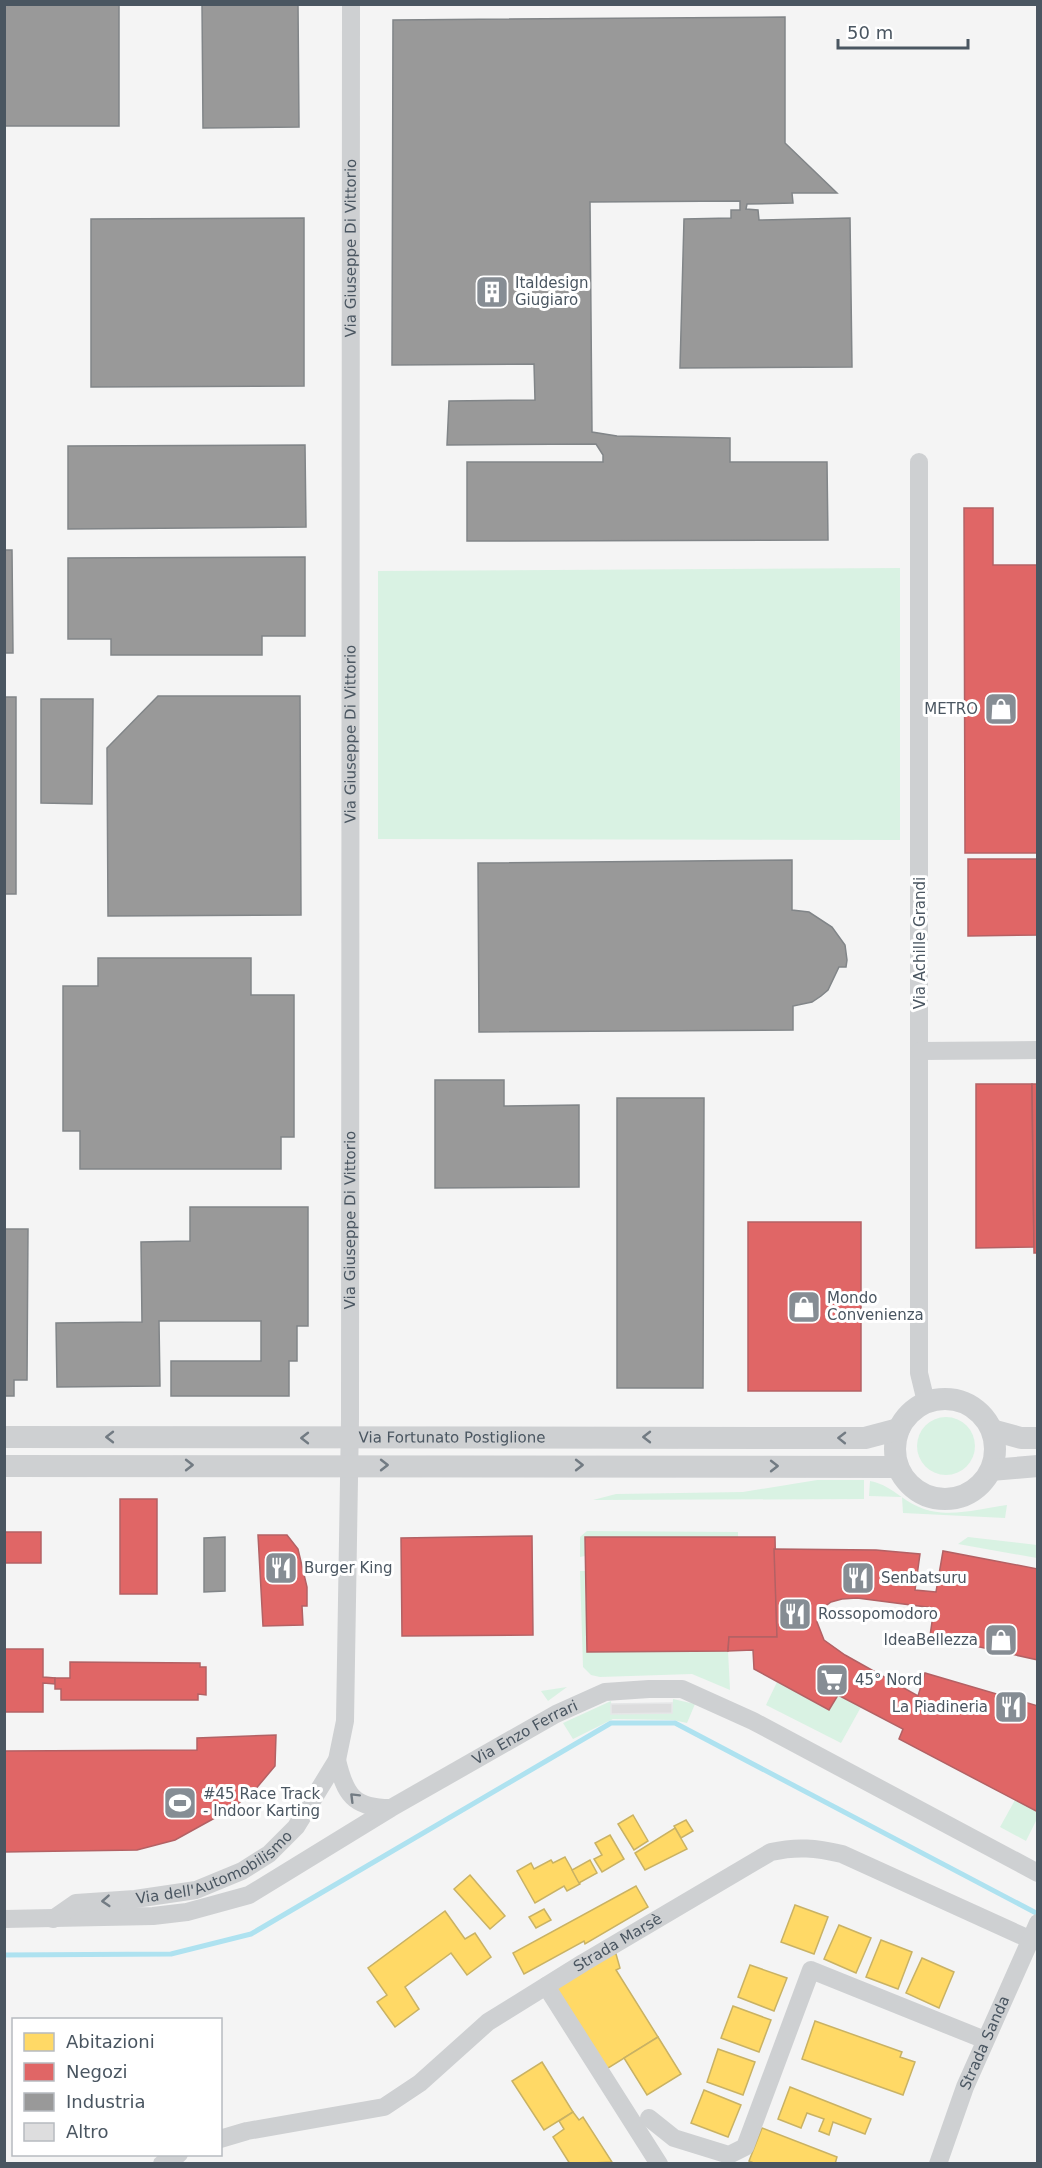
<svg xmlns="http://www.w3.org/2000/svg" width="1042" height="2168" viewBox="0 0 1042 2168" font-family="'DejaVu Sans',sans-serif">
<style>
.green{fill:#d9f2e3}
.homes{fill:#ffd966;stroke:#c9b264;stroke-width:1.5}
.shops{fill:#e06666;stroke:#b36164;stroke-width:1.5}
.industry{fill:#999;stroke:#818588;stroke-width:1.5}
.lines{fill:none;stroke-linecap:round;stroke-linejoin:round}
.stream{stroke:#aee2f0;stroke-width:5}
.building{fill:#ddddde;stroke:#e5e6e7;stroke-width:1.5}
.minor{stroke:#ced0d2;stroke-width:18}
.tertiary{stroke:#ced0d2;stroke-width:22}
.oneway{stroke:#727b83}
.labels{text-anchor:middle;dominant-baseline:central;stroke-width:6;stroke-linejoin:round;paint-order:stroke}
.street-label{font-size:15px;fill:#4a5661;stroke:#fff}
.poi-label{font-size:15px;fill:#4a5661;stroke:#fff;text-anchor:start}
</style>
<rect width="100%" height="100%" fill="#f4f4f4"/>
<!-- green -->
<g class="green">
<path d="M900 568V840L378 839V571Z"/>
<circle cx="946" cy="1446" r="29"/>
<path d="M817 1480H864V1499L593 1500 616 1494 743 1492Z"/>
<path d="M870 1481C889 1484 902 1500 919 1507 946 1519 979 1509 1007 1505L1005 1518 903 1513 902 1497 869 1496Z"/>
<path d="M587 1531 738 1532V1537H585V1556L580 1557V1537Z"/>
<path d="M968 1537 1037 1545V1558L958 1544Z"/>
<path d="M580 1571H585L587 1652 728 1651 730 1690 692 1674 600 1677 591 1675 583 1667Z"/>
<path d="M777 1682 829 1710 838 1695 861 1707 841 1743 766 1705Z"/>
<path d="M567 1687 548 1701 541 1691Z"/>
<path d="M673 1699 695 1704 687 1723 673 1720 613 1719 573 1739 563 1723 611 1701 612 1714 672 1713Z"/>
<path d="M1015 1800 1037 1812V1819L1026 1841 1000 1827Z"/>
</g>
<!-- homes -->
<g class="homes">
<path d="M633 1815 648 1841 634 1850 618 1824Z"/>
<path d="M686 1820 693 1831 681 1838 674 1826Z"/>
<path d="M675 1828 687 1849 645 1870 635 1853Z"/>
<path d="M610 1835 624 1859 602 1872 594 1859 602 1855 595 1843Z"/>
<path d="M565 1857 580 1884 567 1891 564 1886 535 1903 517 1871 531 1863 534 1869 551 1860 553 1863Z"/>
<path d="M590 1860 597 1873 579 1883 572 1870Z"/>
<path d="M470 1875 505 1916 490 1929 454 1889Z"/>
<path d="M636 1886 648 1907 585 1944 584 1941 524 1974 513 1953Z"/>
<path d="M795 1905 828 1917 814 1954 781 1942Z"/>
<path d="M544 1909 551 1920 536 1928 529 1917Z"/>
<path d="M445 1911 465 1939 475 1933 491 1957 467 1975 451 1953 405 1987 419 2009 395 2027 377 2002 387 1995 368 1968Z"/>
<path d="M839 1925 871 1938 856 1973 824 1959Z"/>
<path d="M881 1940 912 1952 898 1989 866 1977Z"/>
<path d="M608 1954H616L620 1968 616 1970 658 2037 605 2070 553 1988Z"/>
<path d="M922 1958 954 1972 939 2008 906 1993Z"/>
<path d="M750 1965 787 1978 774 2011 738 1997Z"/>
<path d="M733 2006 771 2020 759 2052 721 2038Z"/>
<path d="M815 2021 902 2052 900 2057 915 2062 903 2095 802 2059Z"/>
<path d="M658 2037 681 2074 647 2095 624 2058Z"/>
<path d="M718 2049 755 2062 743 2095 707 2082Z"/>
<path d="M542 2062 573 2112 544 2130 512 2081Z"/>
<path d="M790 2087 871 2119 865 2134 833 2122 829 2135 819 2131 824 2119 807 2113 801 2128 778 2119Z"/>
<path d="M704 2090 741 2105 728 2137 691 2123Z"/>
<path d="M573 2112 579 2120 583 2117 612 2162 570 2164 553 2137 564 2129 559 2121Z"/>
<path d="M762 2128 837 2157 835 2164H756L749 2161Z"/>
</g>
<!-- shops -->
<g class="shops">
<path d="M964 508H993V565H1038V853H965Z"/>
<path d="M968 859H1038V935L968 936Z"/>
<path d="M976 1084H1032L1034 1247 976 1248Z"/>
<path d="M1032 1084H1038V1253H1034Z"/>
<rect x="748" y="1222" width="113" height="169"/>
<rect x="120" y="1499" width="37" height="95"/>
<rect x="4" y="1532" width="37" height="31"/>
<path d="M258 1535H287L298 1549 307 1587V1606H302L303 1625 263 1626Z"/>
<path d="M532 1536 533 1635 402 1636 401 1538Z"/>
<path d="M585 1537H775L777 1637H729L728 1651 587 1652Z"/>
<path d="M774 1549 876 1550 920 1554 915 1590 936 1592 943 1551 1038 1569V1660L930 1636 934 1608 857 1598 842 1599 831 1602 823 1608 817 1622 824 1640 845 1655 918 1696 925 1673 1038 1706V1812L899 1739 903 1729 838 1695 829 1710 754 1669 753 1650 728 1651 729 1637H777Z"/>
<path d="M4 1649H43V1677L55 1678V1684L43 1683V1712H4Z"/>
<path d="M70 1662 200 1663V1667H206V1695L198 1694V1700H61V1689H55V1678H70Z"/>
<path d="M276 1735 275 1766 254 1791 231 1809 175 1840 137 1850 4 1852V1751L197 1750V1738Z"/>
</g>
<!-- industry -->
<g class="industry">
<rect x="4" y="4" width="115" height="122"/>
<path d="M202 4H298L299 127 203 128Z"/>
<path d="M785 17V143L837 193H792L793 203 747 204 746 209 758 210 759 220 850 218 852 367 680 368 684 219 731 218V210H740V201L590 202 592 432 617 436 730 438V462H827L828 540 467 541V462H603V455L596 444 447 445 449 401 535 400 534 364 392 365 393 20Z"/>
<path d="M304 218V386L91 387V219Z"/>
<path d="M305 445 306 527 68 529V446Z"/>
<path d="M4 550H12L13 653H4Z"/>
<path d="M305 557V636H262V655H111V639H68V558Z"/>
<path d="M158 696H300L301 915 108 916 107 748Z"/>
<rect x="4" y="697" width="12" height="197"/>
<path d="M41 699H93L92 804 41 803Z"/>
<path d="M792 860V910L809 912 832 927 845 945 847 960 846 967H839L828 990 821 996 812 1002 793 1006V1030L479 1032 478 863Z"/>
<path d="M98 958H251V995H294V1137H281V1169H80V1131H63V986H98Z"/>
<path d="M435 1080H504V1106L579 1105V1187L435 1188Z"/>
<path d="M617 1098H704L703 1388H617Z"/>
<path d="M190 1207H308V1326H297V1361H289V1396H171V1361H261V1321H159L160 1386 57 1387 56 1323 142 1322 141 1242 190 1241Z"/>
<path d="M4 1229H28L27 1380H14V1396H4Z"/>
<path d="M225 1537V1591L204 1592V1538Z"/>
</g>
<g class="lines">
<!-- stream -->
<path class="stream" d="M4 1955 171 1954 251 1934 611 1723H675L1038 1914"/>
</g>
<!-- building -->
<path class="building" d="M672 1703V1713L611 1714V1704Z"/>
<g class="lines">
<!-- minor -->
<g class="minor">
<path d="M919 462V1373L926 1402"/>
<path d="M920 1051 1038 1050"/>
<path d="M337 1760C345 1794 353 1808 390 1808"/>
<path id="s1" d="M4 1919 153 1916 187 1912 249 1895 391 1808 556 1714 605 1692 649 1689H682L753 1721 1038 1873"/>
<path id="s2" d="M53 1919 76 1903 135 1899 196 1890 242 1871 269 1854 296 1827 337 1760 345 1721 350 1419 351 4"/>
<path d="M546 1986 659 2164"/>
<path d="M649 2118 674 2138 729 2155 745 2147 811 1970 985 2040"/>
<path id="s3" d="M220 2139 247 2131 384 2107 420 2083 488 2022 583 1963 771 1852C797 1846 816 1848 842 1854L1029 1939"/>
<path d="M162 2164 179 2154"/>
<path id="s4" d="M938 2164 965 2087 1038 1923"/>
</g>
<!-- tertiary -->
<g class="tertiary">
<circle cx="945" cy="1449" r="50"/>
<path d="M992 1430 1021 1438H1038"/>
<path id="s5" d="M4 1437 865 1438 899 1429"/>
<path d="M4 1466 898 1467"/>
<path d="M991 1470 1038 1466"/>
</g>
</g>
<!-- one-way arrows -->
<defs><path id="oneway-chevron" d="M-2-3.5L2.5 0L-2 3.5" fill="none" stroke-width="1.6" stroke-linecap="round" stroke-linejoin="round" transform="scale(1.5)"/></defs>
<g class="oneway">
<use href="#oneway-chevron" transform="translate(110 1437) rotate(-180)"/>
<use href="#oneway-chevron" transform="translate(647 1437) rotate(-180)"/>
<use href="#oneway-chevron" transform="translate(305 1438) rotate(-180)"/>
<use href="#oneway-chevron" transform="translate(842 1438) rotate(-179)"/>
<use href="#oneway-chevron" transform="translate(189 1465)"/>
<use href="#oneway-chevron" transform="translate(384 1465)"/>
<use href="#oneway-chevron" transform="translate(579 1465)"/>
<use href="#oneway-chevron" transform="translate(774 1466)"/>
<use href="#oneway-chevron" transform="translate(354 1797) rotate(-135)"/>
<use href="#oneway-chevron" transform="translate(106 1901) rotate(176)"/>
</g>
<!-- icons -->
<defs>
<symbol id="building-square" viewBox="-11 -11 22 22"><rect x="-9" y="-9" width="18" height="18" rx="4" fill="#868d94" stroke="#fff"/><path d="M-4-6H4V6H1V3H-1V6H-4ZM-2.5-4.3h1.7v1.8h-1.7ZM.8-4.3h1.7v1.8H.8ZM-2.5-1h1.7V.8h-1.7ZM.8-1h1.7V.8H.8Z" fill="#fff"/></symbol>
<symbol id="shop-square" viewBox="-11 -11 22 22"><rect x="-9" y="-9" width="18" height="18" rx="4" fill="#868d94" stroke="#fff"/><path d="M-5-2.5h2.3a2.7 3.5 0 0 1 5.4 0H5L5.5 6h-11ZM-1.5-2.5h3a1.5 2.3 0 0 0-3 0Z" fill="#fff"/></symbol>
<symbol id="restaurant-square" viewBox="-11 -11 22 22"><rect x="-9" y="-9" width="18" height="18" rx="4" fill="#868d94" stroke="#fff"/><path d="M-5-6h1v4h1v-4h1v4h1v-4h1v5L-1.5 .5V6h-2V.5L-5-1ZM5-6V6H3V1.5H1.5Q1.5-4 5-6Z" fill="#fff"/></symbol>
<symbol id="supermarket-square" viewBox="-11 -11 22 22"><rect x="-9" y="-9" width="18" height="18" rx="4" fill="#868d94" stroke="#fff"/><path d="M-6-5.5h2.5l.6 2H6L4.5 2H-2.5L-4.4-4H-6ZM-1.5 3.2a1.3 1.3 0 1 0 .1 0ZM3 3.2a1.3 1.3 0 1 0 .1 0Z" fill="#fff"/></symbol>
<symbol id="stadium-square" viewBox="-11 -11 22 22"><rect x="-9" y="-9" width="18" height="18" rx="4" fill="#868d94" stroke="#fff"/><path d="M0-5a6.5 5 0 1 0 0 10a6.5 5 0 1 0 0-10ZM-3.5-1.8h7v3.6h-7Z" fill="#fff"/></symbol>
</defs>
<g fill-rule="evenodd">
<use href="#building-square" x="473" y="273" width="38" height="38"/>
<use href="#shop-square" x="982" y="690" width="38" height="38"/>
<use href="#shop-square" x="785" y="1288" width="38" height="38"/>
<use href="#restaurant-square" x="262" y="1549" width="38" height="38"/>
<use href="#restaurant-square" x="839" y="1559" width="38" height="38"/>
<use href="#restaurant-square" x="776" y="1595" width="38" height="38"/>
<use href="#shop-square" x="982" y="1621" width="38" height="38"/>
<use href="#supermarket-square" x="813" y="1661" width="38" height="38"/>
<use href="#restaurant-square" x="992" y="1688" width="38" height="38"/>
<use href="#stadium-square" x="161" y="1784" width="38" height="38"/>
</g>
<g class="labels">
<!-- street labels -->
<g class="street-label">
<text stroke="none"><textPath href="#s2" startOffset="1860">Via Giuseppe Di Vittorio</textPath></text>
<text stroke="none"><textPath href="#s2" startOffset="1374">Via Giuseppe Di Vittorio</textPath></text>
<text transform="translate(920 943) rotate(-90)">Via Achille Grandi</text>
<text stroke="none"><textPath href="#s2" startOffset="888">Via Giuseppe Di Vittorio</textPath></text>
<text stroke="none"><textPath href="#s5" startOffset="448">Via Fortunato Postiglione</textPath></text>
<text stroke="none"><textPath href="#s1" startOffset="568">Via Enzo Ferrari</textPath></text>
<text stroke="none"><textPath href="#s2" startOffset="174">Via dell'Automobilismo</textPath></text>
<text stroke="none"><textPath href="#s3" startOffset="454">Strada Marsè</textPath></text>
<text stroke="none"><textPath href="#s4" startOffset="130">Strada Sanda</textPath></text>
</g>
<!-- poi labels -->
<g class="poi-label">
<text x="515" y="283">Italdesign<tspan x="515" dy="17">Giugiaro</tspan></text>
<text x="978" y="709" text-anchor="end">METRO</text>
<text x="827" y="1298">Mondo<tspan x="827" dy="17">Convenienza</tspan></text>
<text x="304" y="1568">Burger King</text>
<text x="881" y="1578">Senbatsuru</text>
<text x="818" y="1614">Rossopomodoro</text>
<text x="978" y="1640" text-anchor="end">IdeaBellezza</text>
<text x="855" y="1680">45° Nord</text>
<text x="988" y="1707" text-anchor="end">La Piadineria</text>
<text x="203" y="1794">#45 Race Track<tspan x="203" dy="17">- Indoor Karting</tspan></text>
</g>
</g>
<!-- border -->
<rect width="1042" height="2168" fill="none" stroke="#4a5661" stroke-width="12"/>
<!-- legend -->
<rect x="12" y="2018" width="210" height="138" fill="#ffffff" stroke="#b7bbc0" stroke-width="1.5"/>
<rect x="24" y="2033" width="30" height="18" fill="#ffd966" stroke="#b7bbc0" stroke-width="1.5"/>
<text x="66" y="2048" font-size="18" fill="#4a5661">Abitazioni</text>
<rect x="24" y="2063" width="30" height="18" fill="#e06666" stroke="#b7bbc0" stroke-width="1.5"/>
<text x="66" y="2078" font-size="18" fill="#4a5661">Negozi</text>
<rect x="24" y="2093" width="30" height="18" fill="#999999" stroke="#b7bbc0" stroke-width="1.5"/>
<text x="66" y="2108" font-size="18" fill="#4a5661">Industria</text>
<rect x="24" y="2123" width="30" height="18" fill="#ddddde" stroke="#b7bbc0" stroke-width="1.5"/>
<text x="66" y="2138" font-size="18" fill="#4a5661">Altro</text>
<!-- scale -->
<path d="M838 39v9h130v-9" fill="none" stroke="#4a5661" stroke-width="3"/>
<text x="847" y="39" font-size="18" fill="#4a5661" stroke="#ffffff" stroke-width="4.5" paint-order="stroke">50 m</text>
</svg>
